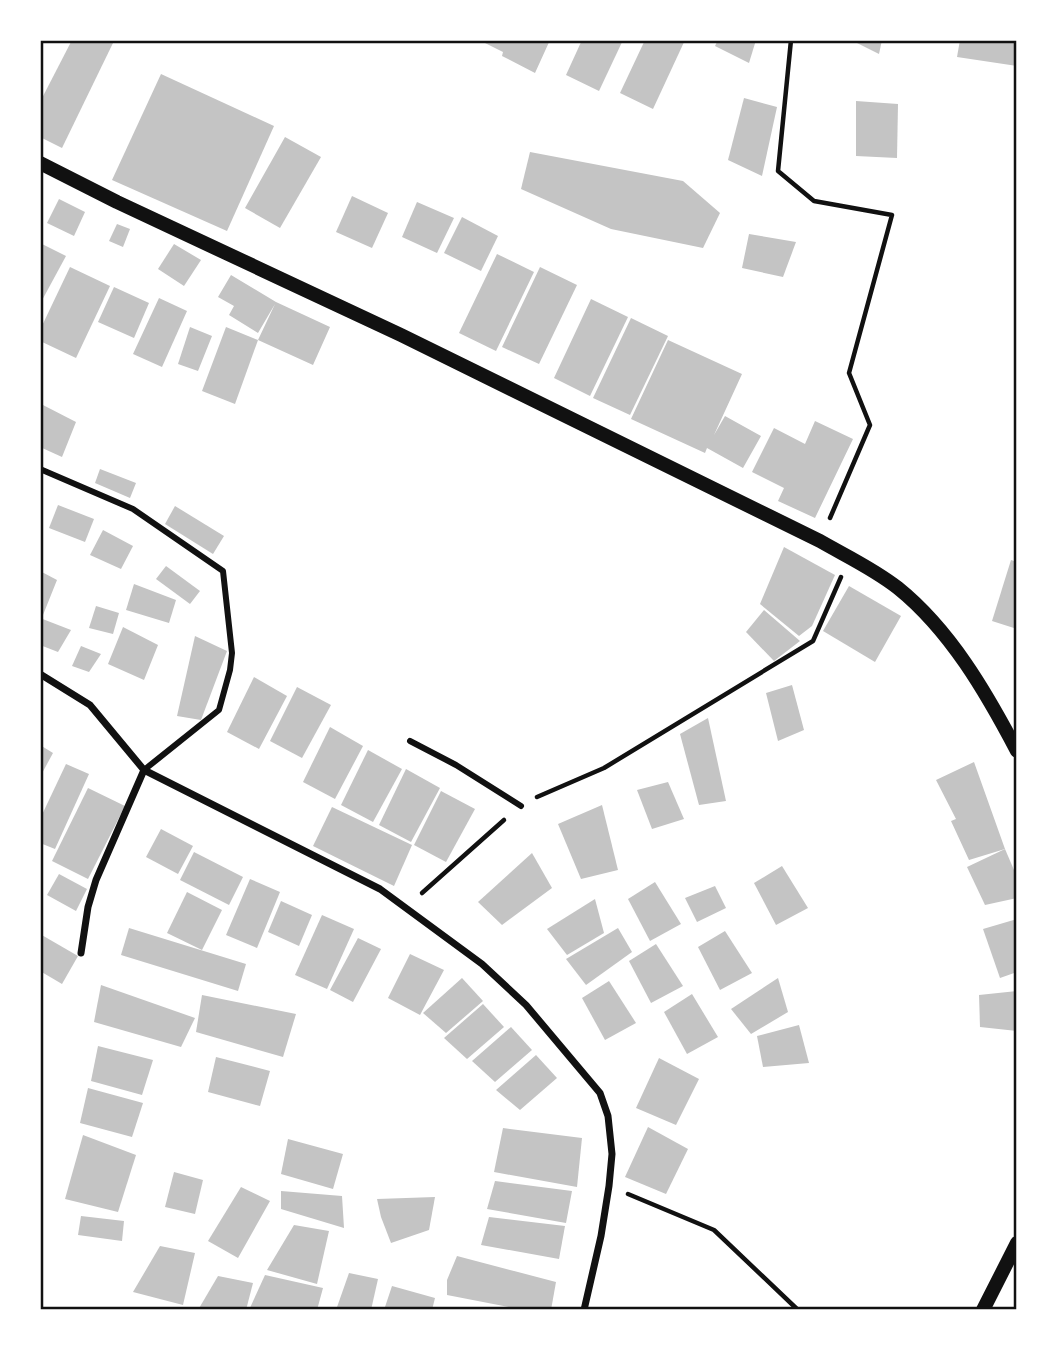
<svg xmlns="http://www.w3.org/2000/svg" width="1057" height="1350" viewBox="0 0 1057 1350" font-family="Jost,sans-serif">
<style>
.building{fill:#c4c4c4}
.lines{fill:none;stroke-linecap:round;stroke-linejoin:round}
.path{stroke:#111;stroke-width:4.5}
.pedestrian{stroke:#111;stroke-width:6}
.minor{stroke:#111;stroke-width:7}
.secondary{stroke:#111;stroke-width:14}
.neatline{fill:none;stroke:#111;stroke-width:2.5}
</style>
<rect width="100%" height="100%" fill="#fff"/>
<!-- building -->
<g class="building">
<path d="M72 40H107L113 43 62 148 40 137V102Z"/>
<path d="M479 40H550L535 73 502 56 503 52Z"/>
<path d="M582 40H623L599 91 566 75Z"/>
<path d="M645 40H685L653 109 620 93Z"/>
<path d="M718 40H756L749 63 715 46Z"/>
<path d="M851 40H882L879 54Z"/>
<path d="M960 40H1017V66L957 57Z"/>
<path d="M161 74 274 126 227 231 112 180Z"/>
<path d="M744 98 777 107 762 176 728 160Z"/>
<path d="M856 101 898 104 897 158 856 156Z"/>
<path d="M285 137 321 157 280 228 245 208Z"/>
<path d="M530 152 683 181 720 213 703 248 611 229 521 189Z"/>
<path d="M352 196 388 213 372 248 336 232Z"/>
<path d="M59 199 85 212 74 236 47 223Z"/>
<path d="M417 202 454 218 437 253 402 237Z"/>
<path d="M462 217 498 236 481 271 444 253Z"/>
<path d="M117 224 130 229 123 247 109 241Z"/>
<path d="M749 234 796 242 783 277 742 268Z"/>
<path d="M40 243 66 256 40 304Z"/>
<path d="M174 244 201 260 184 286 158 269Z"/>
<path d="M497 254 534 272 496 351 459 333Z"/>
<path d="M70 267 110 286 76 358 40 341V330Z"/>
<path d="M540 267 577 285 539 364 502 347Z"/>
<path d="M231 275 276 302 330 327 313 365 258 340 275 304 258 333 229 315 234 306 218 297Z"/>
<path d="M114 287 149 303 134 338 98 322Z"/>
<path d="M159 298 187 311 162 367 133 354Z"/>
<path d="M591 299 628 317 590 396 554 378Z"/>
<path d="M631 318 668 336 630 415 593 398Z"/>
<path d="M190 327 212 336 198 371 178 364Z"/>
<path d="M226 327 258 340 235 404 202 391Z"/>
<path d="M668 340 742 374 714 435 725 416 761 436 743 468 707 448 705 453 631 419Z"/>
<path d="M41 404 76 422 62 457 40 447Z"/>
<path d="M815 421 853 439 815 518 778 501 784 488 752 472 774 428 805 444Z"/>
<path d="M100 469 136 483 130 498 95 483Z"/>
<path d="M58 505 94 519 85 542 49 528Z"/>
<path d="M175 506 224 536 213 554 165 524Z"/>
<path d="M103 530 133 546 121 569 90 555Z"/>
<path d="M784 547 835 575 812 626 799 636 760 604Z"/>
<path d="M1011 560 1017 562V629L992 621Z"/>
<path d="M166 566 200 591 190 604 156 579Z"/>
<path d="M40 571 57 580 43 615 40 613Z"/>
<path d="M134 584 176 600 169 623 126 610Z"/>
<path d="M849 586 901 616 875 662 823 631Z"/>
<path d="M96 606 119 613 113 634 89 628Z"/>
<path d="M764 610 800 641 774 661 746 632Z"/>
<path d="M40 618 71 630 58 652 40 645Z"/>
<path d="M123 627 158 645 144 680 108 664Z"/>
<path d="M195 636 227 651 201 720 177 716Z"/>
<path d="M81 646 101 654 89 672 72 666Z"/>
<path d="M254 677 287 696 259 749 227 732Z"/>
<path d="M792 685 804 730 778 741 766 693Z"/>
<path d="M297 687 331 705 302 758 270 741Z"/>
<path d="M708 718 726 801 699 805 680 734Z"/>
<path d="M330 727 363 746 335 799 303 782Z"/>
<path d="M40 745 53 753 40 777Z"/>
<path d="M368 750 402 769 373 822 341 805Z"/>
<path d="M974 762 1005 849 969 860 951 821 956 819 936 780Z"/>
<path d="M66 764 89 774 55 849 40 843V819Z"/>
<path d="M406 769 440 788 411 842 379 825Z"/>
<path d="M668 782 684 819 652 829 637 790Z"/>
<path d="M88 788 125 806 88 879 52 861Z"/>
<path d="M441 791 475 809 446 862 414 845Z"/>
<path d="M602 805 618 870 581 879 558 824Z"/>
<path d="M332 807 412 845 394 886 313 846Z"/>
<path d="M161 829 193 846 178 874 146 857Z"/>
<path d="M1005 849 1017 877V898L985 905 967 867Z"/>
<path d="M194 852 243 877 229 905 180 880Z"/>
<path d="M532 853 552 888 502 925 478 902Z"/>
<path d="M782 866 808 908 776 925 754 883Z"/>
<path d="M59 874 87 889 76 911 47 895Z"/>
<path d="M250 879 280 892 257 948 226 935Z"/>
<path d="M655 882 681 924 650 941 628 899Z"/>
<path d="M715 886 726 908 697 922 685 898Z"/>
<path d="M187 892 222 910 202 950 167 933Z"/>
<path d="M595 899 604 933 567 955 547 929Z"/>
<path d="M281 901 312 915 299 946 268 932Z"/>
<path d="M322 915 354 929 327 989 295 975Z"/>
<path d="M1017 919V972L1000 978 983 929Z"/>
<path d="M129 928 246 964 238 991 121 955Z"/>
<path d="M618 928 632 952 586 985 566 959Z"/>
<path d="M725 931 752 973 720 990 698 947Z"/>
<path d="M40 934 78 956 62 984 40 971Z"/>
<path d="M358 938 381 949 353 1002 330 990Z"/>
<path d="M656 944 683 986 651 1003 629 961Z"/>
<path d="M410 954 444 970 420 1015 388 998Z"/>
<path d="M462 978 483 1001 446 1033 423 1013Z"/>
<path d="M778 978 788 1012 751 1034 731 1009Z"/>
<path d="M609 981 636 1023 605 1040 582 998Z"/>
<path d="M101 985 195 1018 181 1047 94 1022Z"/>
<path d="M1017 991V1031L980 1027 979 995Z"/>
<path d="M692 994 718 1037 687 1054 664 1012Z"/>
<path d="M202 995 296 1014 283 1057 196 1032Z"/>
<path d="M483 1004 504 1027 467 1059 444 1038Z"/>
<path d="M799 1025 809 1063 763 1067 757 1036Z"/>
<path d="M511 1027 532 1050 495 1082 472 1061Z"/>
<path d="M98 1046 153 1060 142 1095 91 1081Z"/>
<path d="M536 1055 557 1078 520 1110 496 1090Z"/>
<path d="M216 1057 270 1071 260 1106 208 1092Z"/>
<path d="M659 1058 699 1079 676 1125 636 1108Z"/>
<path d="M88 1088 143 1103 132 1137 80 1123Z"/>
<path d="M648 1127 688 1149 666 1194 625 1177Z"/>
<path d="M503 1128 582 1138 577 1187 494 1172Z"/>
<path d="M83 1135 136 1155 118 1212 65 1199Z"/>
<path d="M288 1139 343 1154 333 1189 281 1174Z"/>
<path d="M174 1172 203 1180 195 1214 165 1207Z"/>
<path d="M495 1181 572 1191 566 1223 487 1209Z"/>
<path d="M241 1187 270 1201 238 1258 208 1241Z"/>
<path d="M281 1191 342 1196 344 1228 281 1209Z"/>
<path d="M435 1197 429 1230 391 1243 381 1217 377 1199Z"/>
<path d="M81 1216 124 1221 122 1241 78 1235Z"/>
<path d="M489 1217 565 1226 559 1259 481 1245Z"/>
<path d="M294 1225 329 1231 317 1284 267 1270Z"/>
<path d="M160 1246 195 1253 183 1305 133 1292Z"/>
<path d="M457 1256 556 1282 551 1310H524L447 1295V1280Z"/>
<path d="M349 1273 378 1279 371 1310H336Z"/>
<path d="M265 1275 323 1288 317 1310H249Z"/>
<path d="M218 1276 253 1283 246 1310H198Z"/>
<path d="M392 1286 435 1298 432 1310H384Z"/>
</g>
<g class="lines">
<!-- path -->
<g class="path">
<path d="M791 40 778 171 814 201 892 215 849 373 870 425 830 518"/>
<path d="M537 797 604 768 813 641 841 577"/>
<path d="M422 893 504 820"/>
<path d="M628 1194 714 1230 798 1310"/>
</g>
<!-- pedestrian -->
<g class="pedestrian">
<path d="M40 469 133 509 223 571 232 653 230 670 219 710 144 770"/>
<path d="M410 741 456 765 521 806"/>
</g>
<!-- minor -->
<g class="minor">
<path d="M40 674 90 705 144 770 380 889 482 964 526 1005 600 1093 608 1116 612 1154 609 1186 601 1236 584 1310"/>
<path d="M81 953 88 907 96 880 144 770"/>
</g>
<!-- secondary -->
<g class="secondary">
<path d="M40 163 117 202 401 335 820 541C846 556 874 569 898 588 950 630 986 692 1017 751"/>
<path d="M983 1310 1017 1243"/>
</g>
</g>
<!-- border -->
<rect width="1057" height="1350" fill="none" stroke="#ffffff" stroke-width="84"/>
<rect x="42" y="42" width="973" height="1266" class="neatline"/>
</svg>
